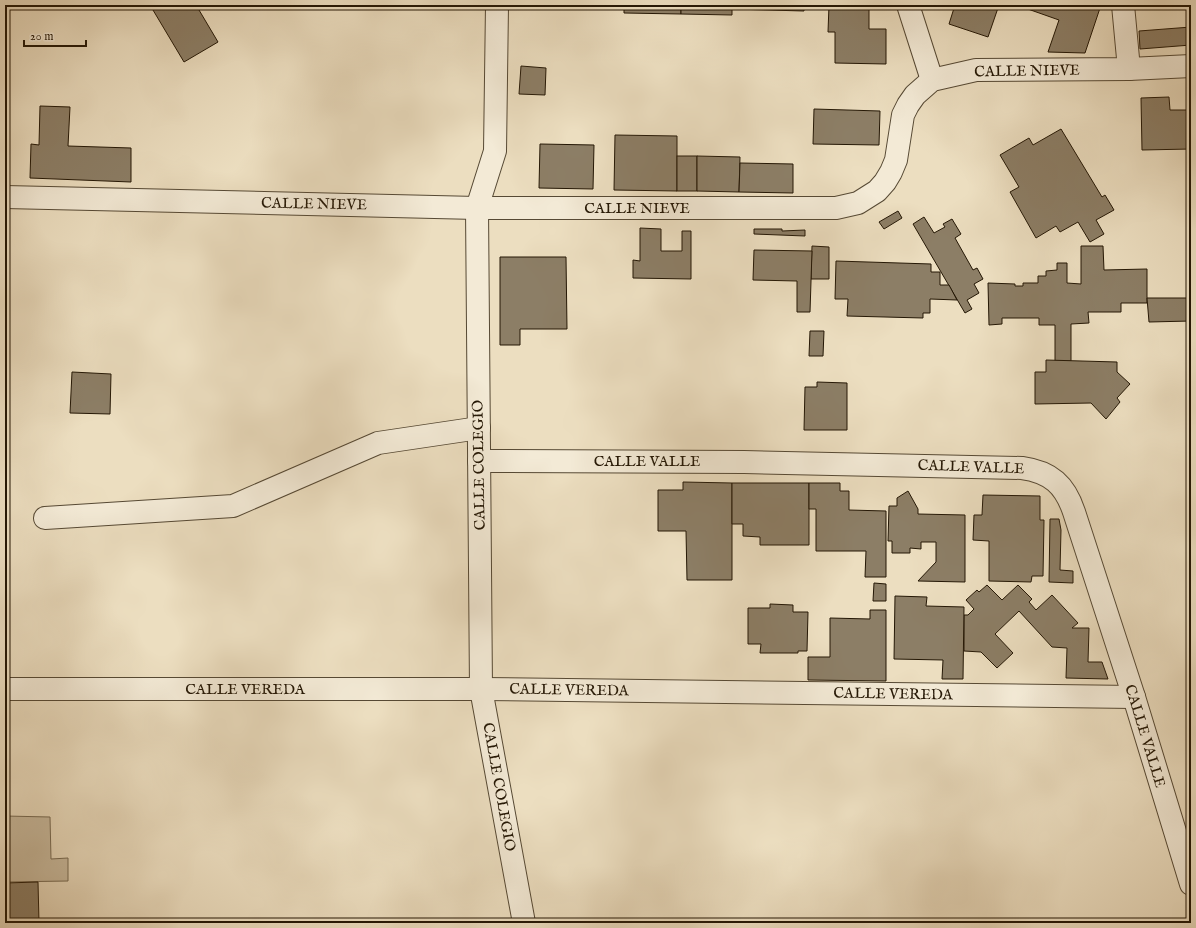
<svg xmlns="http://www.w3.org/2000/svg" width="1196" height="928" viewBox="0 0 1196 928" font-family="'IM FELL English',serif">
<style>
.green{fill:#cabca0;stroke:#776a52}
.building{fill:#8c7e66;stroke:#241705}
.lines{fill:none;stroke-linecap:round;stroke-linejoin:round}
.minor-casing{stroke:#564934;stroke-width:24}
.minor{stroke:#f3ead6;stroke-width:22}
.labels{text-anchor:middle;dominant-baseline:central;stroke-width:4;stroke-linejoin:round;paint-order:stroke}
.street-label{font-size:15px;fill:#241705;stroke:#f3ead6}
</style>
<rect width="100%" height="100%" fill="#ecdec0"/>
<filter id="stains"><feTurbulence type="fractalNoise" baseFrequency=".005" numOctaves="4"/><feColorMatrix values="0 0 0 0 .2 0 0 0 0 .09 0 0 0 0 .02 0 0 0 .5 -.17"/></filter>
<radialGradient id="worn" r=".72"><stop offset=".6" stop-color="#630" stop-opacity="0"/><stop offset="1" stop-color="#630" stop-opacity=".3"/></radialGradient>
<!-- green -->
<path class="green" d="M5 816 50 817 51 859 68 858V881L5 882Z"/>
<!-- building -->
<g class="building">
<path d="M150 5H207L199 10 218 42 184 62Z"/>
<path d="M624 5H681V14L624 13Z"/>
<path d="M681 5H732V15L681 14Z"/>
<path d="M732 5H804V11L732 9Z"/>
<path d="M829 5H869V29H886V64L835 63V32H828Z"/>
<path d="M955 5H999L988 37 949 24Z"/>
<path d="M1026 5H1101L1085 53 1048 52 1059 20 1025 8Z"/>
<path d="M1191 27V45L1140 49 1139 31Z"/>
<path d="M521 66 546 68 545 95 519 94Z"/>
<path d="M1169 97 1170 110H1191V149L1142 150 1141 98Z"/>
<path d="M40 106 70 107 68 146 131 148V182L30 178 31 144 39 145Z"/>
<path d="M814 109 880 111 879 145 813 144Z"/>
<path d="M1061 129 1102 197 1105 195 1114 210 1096 220 1104 234 1090 242 1078 222 1060 232 1056 226 1036 238 1010 192 1019 187 1000 155 1029 138 1033 145Z"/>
<path d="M615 135 677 136V191L614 190Z"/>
<path d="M540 144 594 145 593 189 539 188Z"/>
<rect x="677" y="156" width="20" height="35"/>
<path d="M697 156 740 157 739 192 697 191Z"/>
<path d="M740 163 793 164V193L739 192Z"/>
<rect x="1187" y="196" width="4" height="18"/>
<path d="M898 211 902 218 884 229 879 222Z"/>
<path d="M924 217 934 233 945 227 943 224 952 219 961 234 955 238 973 270 977 268 983 279 974 284 979 293 967 300 972 309 965 313 913 224Z"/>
<path d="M640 228 661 229V251H682V231H691V279L633 278V260L640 261Z"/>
<path d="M754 229H782V231L805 230V236L754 234Z"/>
<path d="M812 246 829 247V279H811Z"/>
<path d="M1081 246H1103L1104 270 1147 269V303H1121V312H1088L1089 323 1071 324V361H1055V325H1039V318H1002V324L989 325 988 283 1015 284V286H1023V283H1038V276H1046V271L1057 270V263H1067V283L1081 284Z"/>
<path d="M754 250 812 251 810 312H797V281L753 280Z"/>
<path d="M500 257H566L567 329H520V345H500Z"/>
<path d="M836 261 931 264V272H940V285H949L957 300 930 299V313H923V318L847 316 848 299H835Z"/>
<path d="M1147 298H1191V321L1149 322Z"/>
<path d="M810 331H824L823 356H809Z"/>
<path d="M1046 360 1117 362V372L1130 384 1117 398 1120 402 1106 419 1091 403 1035 404V372H1046Z"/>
<path d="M72 372 111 374 110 414 70 413Z"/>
<path d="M817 382 847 383V430H804L805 387H817Z"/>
<path d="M683 482 732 483V580H687L686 531H658V490H683Z"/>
<path d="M732 483H809V545H760V537L743 536V524H732Z"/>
<path d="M809 483H840V491H849V510L886 511V577H865L866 551H816V509H809Z"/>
<path d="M908 491 918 509V514L965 515V582L918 581 936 562V542H921V549L910 548V553H892V541H888L889 506H897V498Z"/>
<path d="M983 495 1040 496V520H1044L1043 576H1032L1031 582 989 581V541L973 540 974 515H982Z"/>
<path d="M1050 519H1059L1061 530 1060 570 1073 571V583L1049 582Z"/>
<path d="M874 583 886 584V601H873Z"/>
<path d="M987 585 1002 600 1018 585 1032 599 1029 602 1036 610 1052 595 1078 623 1072 628H1089L1088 662H1102L1108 679 1066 678 1067 648 1052 647 1019 611 995 634 1013 653 997 668 981 652 964 651V615H968L974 609 966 600 977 590 979 592Z"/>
<path d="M895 596 927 597 926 606 964 607 963 679H942L943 660 894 659Z"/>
<path d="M770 604 793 605V612H808L807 651H798V653H760L761 644H748V608H770Z"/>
<path d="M870 610H886V681L808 680V657H830V618L870 619Z"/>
<path d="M38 882 39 923H5V883Z"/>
</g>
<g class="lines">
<defs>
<g id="minor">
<path d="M497 5 495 151 477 208 481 689 524 923"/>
<path d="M908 5 932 80"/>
<path d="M1123 5 1129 69"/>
<path d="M5 197 477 208H836L858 203 877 191 885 182 891 172 896 160 903 115 908 105 915 95 932 80 976 70 1129 69 1191 66"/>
<path d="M479 461 744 462 1022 468C1051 472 1065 485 1074 512L1134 697 1191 884"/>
<path d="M45 518 233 506 378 443 479 428"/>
<path d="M5 689H481L1134 697"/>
</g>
</defs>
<!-- minor casing -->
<use href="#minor" class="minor-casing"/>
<!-- minor -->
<use href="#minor" class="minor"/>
</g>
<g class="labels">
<!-- street labels -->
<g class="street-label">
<text transform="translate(1027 71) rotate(-1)">CALLE NIEVE</text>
<text transform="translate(314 204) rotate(1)">CALLE NIEVE</text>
<text x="637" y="208">CALLE NIEVE</text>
<text x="647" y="461">CALLE VALLE</text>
<text transform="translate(479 465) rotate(-91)">CALLE COLEGIO</text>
<text transform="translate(971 467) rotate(2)">CALLE VALLE</text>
<text x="245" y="689">CALLE VEREDA</text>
<text transform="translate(569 690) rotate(1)">CALLE VEREDA</text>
<text transform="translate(893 694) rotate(1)">CALLE VEREDA</text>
<text transform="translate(1145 736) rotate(73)">CALLE VALLE</text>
<text transform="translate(499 787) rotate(80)">CALLE COLEGIO</text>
</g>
</g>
<!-- margin -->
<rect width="1196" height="928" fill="none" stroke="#ecdec0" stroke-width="20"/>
<rect x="6" y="6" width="1184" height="916" fill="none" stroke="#241705" stroke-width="2"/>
<rect x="10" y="10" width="1176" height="908" fill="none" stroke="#241705"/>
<!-- scale -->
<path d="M24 40v6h62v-6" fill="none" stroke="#241705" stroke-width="2"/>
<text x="30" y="40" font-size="12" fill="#241705" stroke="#f3ead6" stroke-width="3" paint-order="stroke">20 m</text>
<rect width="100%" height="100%" filter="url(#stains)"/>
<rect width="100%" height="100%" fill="url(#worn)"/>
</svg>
